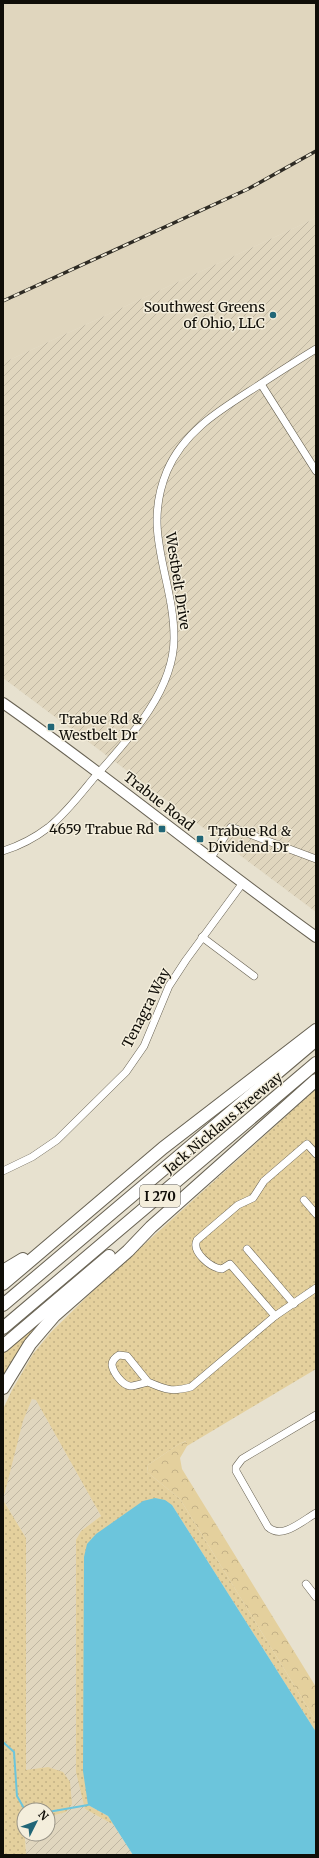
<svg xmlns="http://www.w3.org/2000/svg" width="319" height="1858" viewBox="0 0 319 1858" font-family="Merriweather,serif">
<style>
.built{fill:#e0d6be}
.industrial{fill:url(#industrial-furrows)}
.grass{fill:url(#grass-dots)}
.forest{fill:url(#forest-crowns)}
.water{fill:#6cc5dc}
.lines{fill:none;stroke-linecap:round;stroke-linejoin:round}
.stream{stroke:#6cc5dc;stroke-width:2}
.street-casing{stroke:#676152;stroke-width:8}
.secondary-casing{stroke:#676152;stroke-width:12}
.highway-casing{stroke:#676152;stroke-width:14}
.street{stroke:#fff;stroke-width:7}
.secondary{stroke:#fff;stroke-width:10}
.highway{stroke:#fff;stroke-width:12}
.rail-casing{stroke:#2e2b24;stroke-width:3.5}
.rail{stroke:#f4eedc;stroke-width:2;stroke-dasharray:6;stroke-linecap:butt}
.poi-dot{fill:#216677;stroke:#f4eedc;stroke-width:1.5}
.labels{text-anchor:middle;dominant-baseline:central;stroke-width:3;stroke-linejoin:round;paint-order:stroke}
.shield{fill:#f4eedc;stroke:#545148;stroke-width:1}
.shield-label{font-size:13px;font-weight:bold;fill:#100e08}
.poi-label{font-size:14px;fill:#100e08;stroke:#f4eedc;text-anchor:end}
.street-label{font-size:14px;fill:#100e08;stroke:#f4eedc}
</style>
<defs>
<pattern id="industrial-furrows" width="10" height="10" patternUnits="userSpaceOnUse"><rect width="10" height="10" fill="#e0d6be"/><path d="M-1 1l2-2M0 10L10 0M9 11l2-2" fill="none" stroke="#bfb6a2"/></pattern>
<pattern id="grass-dots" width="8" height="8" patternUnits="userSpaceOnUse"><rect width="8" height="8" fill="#e4d09d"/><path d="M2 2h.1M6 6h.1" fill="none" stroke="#c3b186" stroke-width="1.8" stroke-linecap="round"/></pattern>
<pattern id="forest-crowns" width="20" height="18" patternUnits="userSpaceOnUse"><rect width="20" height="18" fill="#e4d09d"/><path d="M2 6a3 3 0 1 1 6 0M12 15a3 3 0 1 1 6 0" fill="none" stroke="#c3b186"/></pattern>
</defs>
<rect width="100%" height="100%" fill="#e7e1cf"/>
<!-- built -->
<path class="built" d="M3 3H316V218L3 363Z"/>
<!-- industrial -->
<g class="industrial">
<path d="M316 218V912L3 678V363Z"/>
<path d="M32 1399H36L101 1516 81 1531 85 1809 114 1825 133 1855H26V1834H48V1817L66 1812 48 1767 26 1771V1538L3 1500 23 1420Z"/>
</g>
<!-- grass -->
<g class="grass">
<path d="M316 1089V1369L187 1446 186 1441 179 1444 148 1465 147 1472 180 1499 316 1721V1732L172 1505 88 1805 108 1816 114 1825 85 1809 76 1772V1540L81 1531 101 1516 36 1400 32 1399 23 1421 3 1500 26 1538V1770L48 1767 63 1772 70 1782 72 1804 66 1812 48 1817V1810H24L26 1855H3V1409L12 1390 33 1354 51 1332 96 1288Z"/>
<path d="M41 1319 44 1323 3 1383V1352Z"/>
</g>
<!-- forest -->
<path class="forest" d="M187 1441V1446L180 1458 182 1469 316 1687V1721L180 1499 147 1472 148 1465 179 1444Z"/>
<!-- water -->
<path class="water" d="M155 1498 165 1500 172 1505 316 1732V1855H133L108 1816 88 1805 83 1771 84 1557 87 1544 96 1534 143 1501Z"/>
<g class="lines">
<!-- stream -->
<g class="stream">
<path d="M3 1742 14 1752 17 1796 25 1810"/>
<path d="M48 1812 88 1805"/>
</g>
<defs>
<g id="street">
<path d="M261 384 316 471"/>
<path d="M3 851C19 846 36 837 49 827 66 813 79 796 93 779 127 741 174 692 174 638 174 577 141 533 167 471 184 431 220 410 256 387 276 374 296 361 316 349"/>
<path d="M210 859 231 827 316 859"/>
<path d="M202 937 254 976"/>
<path d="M3 1171 32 1157 57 1140 126 1072 144 1046 169 986 186 960 242 884"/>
<path d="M304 1200 316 1214"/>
<path d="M247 1249 294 1304"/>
<path d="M275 1316 230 1264 222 1269C211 1268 191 1252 197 1240L238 1205 253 1198 264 1181 307 1144 316 1154"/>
<path d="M148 1382 127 1356 119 1355C115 1358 112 1360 112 1365 113 1372 122 1385 130 1386 135 1386 143 1383 148 1382 166 1390 172 1392 191 1387L275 1316 316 1288"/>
<path d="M316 1415 242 1459 236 1467V1471L268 1527C282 1540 302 1521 316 1513"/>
<path d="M306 1584 316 1597"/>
</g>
<path id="secondary" d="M3 703C110 778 210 861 316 937"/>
<g id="highway">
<path d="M3 1271 23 1259"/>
<path d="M3 1284 163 1148 316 1030"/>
<path d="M3 1305 316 1040"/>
<path d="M3 1328 316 1063"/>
<path d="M3 1346 109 1256"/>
<path d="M3 1388 30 1344 54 1316 128 1251 151 1227 316 1080"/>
</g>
</defs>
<!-- street casing -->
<use href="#street" class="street-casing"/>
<!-- secondary casing -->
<use href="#secondary" class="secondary-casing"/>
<!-- highway casing -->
<use href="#highway" class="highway-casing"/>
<!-- street -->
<use href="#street" class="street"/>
<!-- secondary -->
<use href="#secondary" class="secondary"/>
<!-- highway -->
<use href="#highway" class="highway"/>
<defs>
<path id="rail" d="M3 301 248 189 316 151"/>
</defs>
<!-- rail casing -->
<use href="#rail" class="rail-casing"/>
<!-- rail -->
<use href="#rail" class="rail"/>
</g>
<!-- markers -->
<g class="poi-dot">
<circle cx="273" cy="315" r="4"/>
<rect x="47" y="723" width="8" height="8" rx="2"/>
<rect x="158" y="825" width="8" height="8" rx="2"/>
<rect x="196" y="835" width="8" height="8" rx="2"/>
</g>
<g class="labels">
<!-- shield labels -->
<rect class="shield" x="140" y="1185" width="40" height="22" rx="3"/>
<g class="shield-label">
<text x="160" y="1196">I 270</text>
</g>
<!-- poi labels -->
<g class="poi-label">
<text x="265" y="307">Southwest Greens<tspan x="265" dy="16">of Ohio, LLC</tspan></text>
<text x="59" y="719" text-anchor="start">Trabue Rd &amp;<tspan x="59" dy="16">Westbelt Dr</tspan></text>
<text x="154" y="829">4659 Trabue Rd</text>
<text x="208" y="831" text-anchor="start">Trabue Rd &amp;<tspan x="208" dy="16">Dividend Dr</tspan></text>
</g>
<!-- street labels -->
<g class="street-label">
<text transform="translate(178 581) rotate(81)">Westbelt Drive</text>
<text transform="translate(159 801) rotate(38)">Trabue Road</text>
<text transform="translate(146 1008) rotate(-63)">Tenagra Way</text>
<text transform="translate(223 1123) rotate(-40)">Jack Nicklaus Freeway</text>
</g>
</g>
<!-- border -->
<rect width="319" height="1858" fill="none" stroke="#100e08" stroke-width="8"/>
<!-- north arrow -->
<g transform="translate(36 1822) rotate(48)"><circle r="19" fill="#f4eedc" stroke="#999487"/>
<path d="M0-3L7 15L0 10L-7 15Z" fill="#216677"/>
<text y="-6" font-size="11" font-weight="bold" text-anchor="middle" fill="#100e08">N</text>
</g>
</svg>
